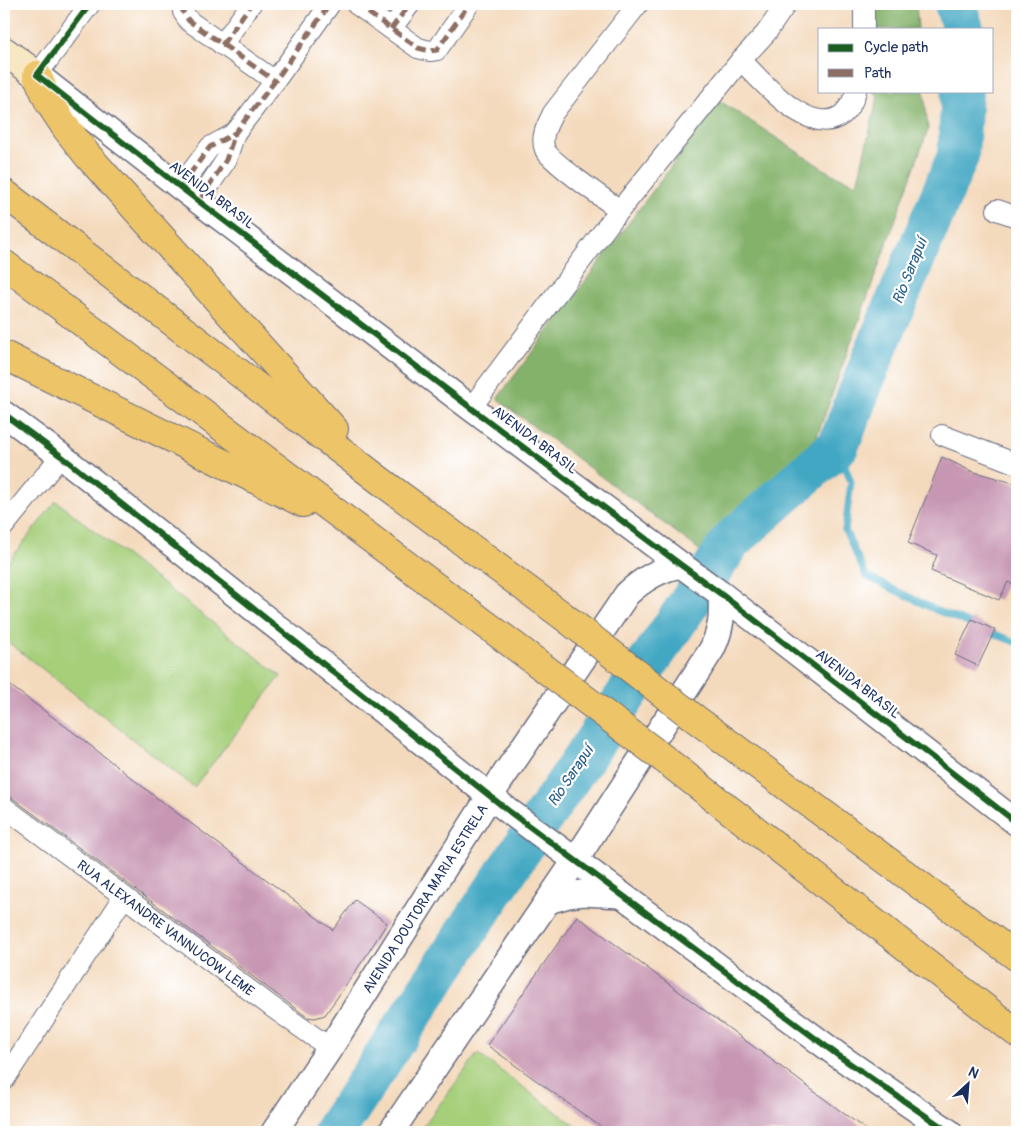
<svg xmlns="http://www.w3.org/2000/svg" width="1021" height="1136" viewBox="0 0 1021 1136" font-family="Pangolin,sans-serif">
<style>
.green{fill:#a6cf7a;stroke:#607f6c}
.forest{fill:#84b26a;stroke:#507064}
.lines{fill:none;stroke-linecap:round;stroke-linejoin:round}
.stream{stroke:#43a7c3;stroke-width:7}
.river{stroke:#43a7c3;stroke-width:42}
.building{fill:#c796b2}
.minor-casing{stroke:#676b7f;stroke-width:22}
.tertiary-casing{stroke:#676b7f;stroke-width:28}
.secondary-casing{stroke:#676b7f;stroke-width:30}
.motorway-casing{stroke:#676b7f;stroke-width:30}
.minor{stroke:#fff;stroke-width:20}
.tertiary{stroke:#fff;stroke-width:25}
.secondary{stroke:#f8e7c3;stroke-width:28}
.motorway{stroke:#eec469;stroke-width:28}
.motorway-bridge-casing{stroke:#676b7f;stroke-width:30;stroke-linecap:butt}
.motorway-bridge{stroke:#eec469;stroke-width:28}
.quiet{stroke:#8d6e63;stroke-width:5;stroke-dasharray:10 5;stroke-linecap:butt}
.cycleway-casing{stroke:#fff;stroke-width:9}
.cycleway{stroke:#1b5e20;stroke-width:6}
.labels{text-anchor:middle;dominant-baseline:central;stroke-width:4.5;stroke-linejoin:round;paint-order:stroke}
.street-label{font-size:14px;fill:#1b2f5e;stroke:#fff}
.water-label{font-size:15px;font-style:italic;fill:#2b5f86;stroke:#fff}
</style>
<rect width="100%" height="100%" fill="#fff"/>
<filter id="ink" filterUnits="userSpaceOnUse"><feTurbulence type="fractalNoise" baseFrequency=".02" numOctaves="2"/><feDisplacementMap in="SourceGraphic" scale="10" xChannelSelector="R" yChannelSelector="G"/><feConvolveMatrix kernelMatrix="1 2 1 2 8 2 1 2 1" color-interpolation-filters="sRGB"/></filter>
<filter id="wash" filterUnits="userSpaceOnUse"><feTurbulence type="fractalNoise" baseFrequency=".0096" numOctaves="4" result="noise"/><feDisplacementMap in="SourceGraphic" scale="20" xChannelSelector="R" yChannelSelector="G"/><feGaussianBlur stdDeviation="1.12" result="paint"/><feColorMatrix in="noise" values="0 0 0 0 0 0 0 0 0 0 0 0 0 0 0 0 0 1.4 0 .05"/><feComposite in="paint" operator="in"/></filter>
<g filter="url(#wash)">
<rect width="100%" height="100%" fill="#f4dabd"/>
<!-- green -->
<g class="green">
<path d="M56 501 281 676 194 787 4 639V567Z"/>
<path d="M478 1053V1054L584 1132H419Z"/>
</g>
<!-- forest -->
<g class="forest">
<path d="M868 4H916L918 29H868Z"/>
<path d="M873 91H924L928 130 809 458 722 536 709 557 497 399 720 101 830 173 857 184 878 96Z"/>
</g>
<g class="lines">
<!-- stream -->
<path class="stream" d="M838 446 851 482 845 530 866 576 936 610 1017 643"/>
<!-- river -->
<g class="river">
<path d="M955 4 963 29"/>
<path d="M334 1132 518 854 732 540 838 446 872 359 958 156 962 91"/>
</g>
</g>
<g id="blocks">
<!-- building -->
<g class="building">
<path d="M942 457 971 471 1017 484V586L1008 582 999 600 931 571 937 555 908 543Z"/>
<path d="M972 619 995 630 978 666 955 655Z"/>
<path d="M4 681 81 738 157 798 271 883 333 930 355 900 387 923 366 956 325 1015 315 1018 307 1017 11 797 4 794Z"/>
<path d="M577 916 869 1132H608L487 1045Z"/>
</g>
</g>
</g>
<g filter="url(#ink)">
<use href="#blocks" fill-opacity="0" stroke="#676b7f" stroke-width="1"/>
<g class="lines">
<defs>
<g id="minor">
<path d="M183 4V12L189 21 275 81"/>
<path d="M356 4 418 48 430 51 437 50 469 4"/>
<path d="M391 29 410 4"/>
<path d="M864 29V4"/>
<path d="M222 45 251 4"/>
<path d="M741 60C762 81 810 140 843 114 849 108 854 100 856 91"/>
<path d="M37 75 90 4"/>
<path d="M180 187 210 147 235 133"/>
<path d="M199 201 226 160 235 133 275 81 330 4"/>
<path d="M620 210C607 201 548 160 545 150 540 137 547 125 553 113L638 4"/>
<path d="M997 210 1017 217"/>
<path d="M471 408 611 221 741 60 766 33 784 7 785 4"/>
<path d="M942 435 1017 464"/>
<path d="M4 526 61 456"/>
<path id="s1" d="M4 807 272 1007 330 1048"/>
<path d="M4 1080 124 897"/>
</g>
<g id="tertiary">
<path d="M37 75 180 187 471 408 681 565 721 594 1017 823"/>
<path d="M4 414 61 456 510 812 839 1056 949 1132"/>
<path d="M548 901 568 895 583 893 621 895"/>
<path id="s2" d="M274 1132 330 1048 490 796 627 594C643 579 659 569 681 565"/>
<path d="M391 1132 575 861 712 649C722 628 722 616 721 594"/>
</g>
<path id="secondary" d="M4 51 37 75"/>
<g id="motorway">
<path d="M37 75 49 102 66 128 88 156 334 429"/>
<path d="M4 193 378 479 563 616"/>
<path d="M4 264 536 662"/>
<path d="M4 355 303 503"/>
<path d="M693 717 1017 957"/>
<path d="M664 759 1017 1033"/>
</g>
</defs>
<!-- minor casing -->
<use href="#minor" class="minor-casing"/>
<!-- tertiary casing -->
<use href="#tertiary" class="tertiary-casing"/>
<!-- secondary casing -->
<use href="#secondary" class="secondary-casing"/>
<!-- motorway casing -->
<use href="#motorway" class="motorway-casing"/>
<!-- minor -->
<use href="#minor" class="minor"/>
<!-- tertiary -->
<use href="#tertiary" class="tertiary"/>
<!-- secondary -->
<use href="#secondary" class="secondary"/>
<!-- motorway -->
<use href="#motorway" class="motorway"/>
<defs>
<g id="motorway-bridge">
<path d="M563 616 693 717"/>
<path d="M536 662 664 759"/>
</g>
</defs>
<!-- motorway-bridge casing -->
<use href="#motorway-bridge" class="motorway-bridge-casing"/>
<!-- motorway-bridge -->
<use href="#motorway-bridge" class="motorway-bridge"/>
<!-- quiet -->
<g class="quiet">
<path d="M183 4V12L189 21 275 81"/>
<path d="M356 4 418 48 430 51 437 50 469 4"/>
<path d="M391 29 410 4"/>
<path d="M222 45 251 4"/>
<path d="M180 187 210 147 235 133"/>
<path d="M199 201 226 160 235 133 275 81 330 4"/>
</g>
<defs>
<g id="cycleway">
<path d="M90 4 37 75 180 187 471 408 681 565 721 594 1017 823"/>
<path d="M4 414 61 456 510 812 839 1056 949 1132"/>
</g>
</defs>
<!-- cycleway casing -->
<use href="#cycleway" class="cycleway-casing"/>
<!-- cycleway -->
<use href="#cycleway" class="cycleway"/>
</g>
</g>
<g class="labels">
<!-- street labels -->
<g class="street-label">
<text transform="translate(212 195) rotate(37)">AVENIDA BRASIL</text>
<text transform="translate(535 440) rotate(37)">AVENIDA BRASIL</text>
<text transform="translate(858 684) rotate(38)">AVENIDA BRASIL</text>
<text stroke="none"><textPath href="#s2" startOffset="278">AVENIDA DOUTORA MARIA ESTRELA</textPath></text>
<text stroke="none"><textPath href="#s1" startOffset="202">RUA ALEXANDRE VANNUCOW LEME</textPath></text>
</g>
<!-- water labels -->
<g class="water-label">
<text transform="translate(910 271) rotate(-68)">Rio Sarapuí</text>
<text transform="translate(571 776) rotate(-56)">Rio Sarapuí</text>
</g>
</g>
<!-- margin -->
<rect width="1021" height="1136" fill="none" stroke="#fff" stroke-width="20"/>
<!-- legend -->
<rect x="818" y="28" width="175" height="65" fill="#ffffff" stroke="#a4acbf"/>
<rect x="828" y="44" width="25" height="8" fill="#1b5e20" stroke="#a4acbf"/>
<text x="864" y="52" font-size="15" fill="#1b2f5e">Cycle path</text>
<rect x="828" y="69" width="25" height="8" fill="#8d6e63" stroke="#a4acbf"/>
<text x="864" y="78" font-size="15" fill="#1b2f5e">Path</text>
<!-- north arrow -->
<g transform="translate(968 1084) rotate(26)" stroke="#ffffff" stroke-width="4" paint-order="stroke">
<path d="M0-4L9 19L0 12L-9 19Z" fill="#1b2f5e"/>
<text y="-8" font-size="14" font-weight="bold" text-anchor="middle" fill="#1b2f5e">N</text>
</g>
</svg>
